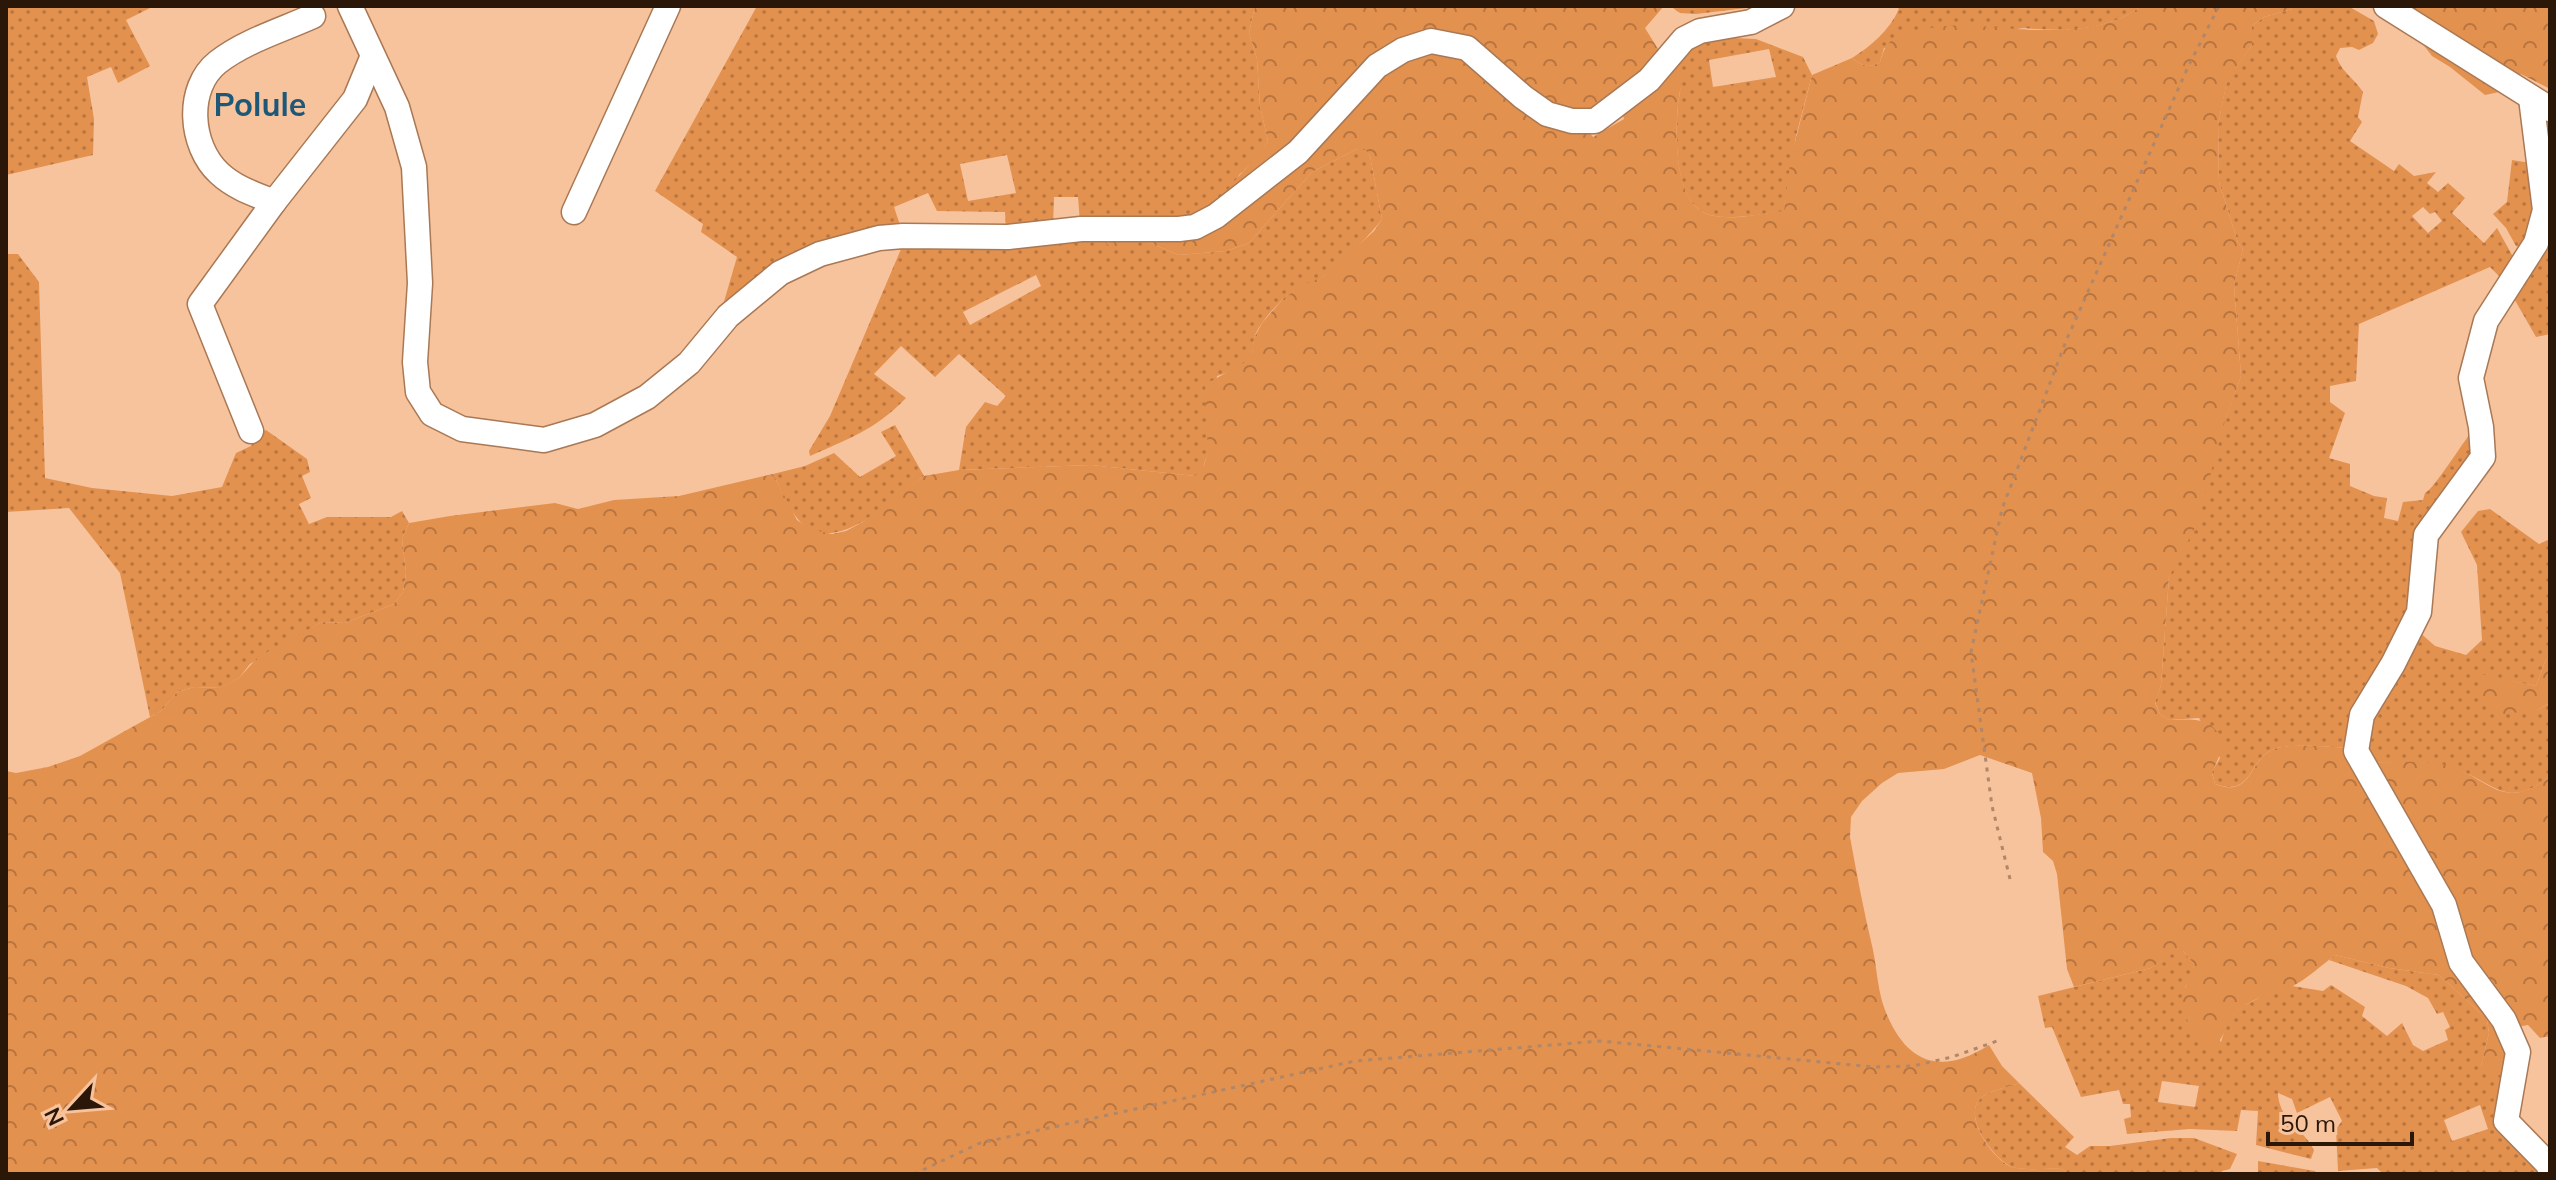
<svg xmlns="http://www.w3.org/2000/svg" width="2556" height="1180" viewBox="0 0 2556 1180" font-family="Mulish,sans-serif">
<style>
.grass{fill:url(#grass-dots);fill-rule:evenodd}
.forest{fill:url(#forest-crowns)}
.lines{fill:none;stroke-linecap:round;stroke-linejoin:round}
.minor-casing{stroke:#a97854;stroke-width:27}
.path{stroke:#b08769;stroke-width:3;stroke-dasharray:4 6;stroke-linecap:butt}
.minor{stroke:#fff;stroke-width:24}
.labels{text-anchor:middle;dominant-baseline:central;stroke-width:6;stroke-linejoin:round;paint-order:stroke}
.district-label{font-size:32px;font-weight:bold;fill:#1e5878;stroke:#f7c39d}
</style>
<defs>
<pattern id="grass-dots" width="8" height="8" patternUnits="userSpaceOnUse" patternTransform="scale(2)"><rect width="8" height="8" fill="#e3914f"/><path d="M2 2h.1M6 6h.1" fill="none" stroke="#b87540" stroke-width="1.8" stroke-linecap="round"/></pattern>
<pattern id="forest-crowns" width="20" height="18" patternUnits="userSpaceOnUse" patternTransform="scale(2)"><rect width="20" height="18" fill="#e3914f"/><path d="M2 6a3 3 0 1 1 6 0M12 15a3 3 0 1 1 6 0" fill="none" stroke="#b87540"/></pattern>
</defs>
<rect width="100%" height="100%" fill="#f7c39d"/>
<!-- grass -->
<g class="grass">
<path d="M6 6H154L126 20 150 66 118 83 111 67 87 77 94 119 93 155 6 175Z"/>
<path d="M757 6H1255L1249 33 1257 59 1260 106 1268 141 1258 157 1239 175 1227 203 1197 220 1080 222 1078 197H1054L1053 227 1006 230 1005 212 937 211 928 193 894 207 901 228 723 305 737 257 701 232 703 224 655 191ZM1007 155 1016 193 968 201 960 164Z"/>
<path d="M1670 6H1763L1696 14 1680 13Z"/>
<path d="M1896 6H2141C2110 31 2062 32 2024 28L1884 48 1880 62C1868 69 1863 66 1852 58 1871 46 1889 31 1899 9Z"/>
<path d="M2303 6H2348L2374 21 2378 34 2373 43 2359 50 2352 47 2340 48 2336 56C2343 74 2354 78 2363 92L2358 117 2362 122 2350 141 2394 171 2399 164 2414 176 2436 172 2427 183 2438 192 2448 183 2465 198 2452 213 2484 243 2497 228 2516 262 2503 280 2490 267 2359 324 2356 381 2330 386V402L2345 413 2329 458 2350 464V486L2374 496 2387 498 2384 518 2398 521 2403 502 2423 500 2425 493C2434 489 2463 442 2473 430L2477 451 2440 505 2414 611 2350 748C2333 747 2288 743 2274 749 2248 759 2253 798 2215 784L2212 772 2220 758 2199 718 2169 720 2160 714 2155 702 2161 685 2169 577 2241 376 2234 285 2243 249 2238 243 2219 182 2218 125 2227 80 2252 45V26L2264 17ZM2423 207 2430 214 2435 212 2442 221 2428 233 2412 216Z"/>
<path d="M1712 37 1756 39 1803 57 1812 75 1796 136 1784 212C1760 213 1734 221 1710 215 1674 206 1675 137 1678 105 1678 100 1681 92 1680 87 1679 80 1672 72 1668 66L1684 47ZM1769 49 1776 77 1713 87 1709 60Z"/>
<path d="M2550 120V334L2536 337 2508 288 2539 245 2538 122Z"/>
<path d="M1365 148 1370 156 1382 219C1374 231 1338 268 1325 276 1310 285 1295 288 1282 300 1272 310 1261 322 1255 335 1253 341 1254 347 1252 353 1248 367 1229 372 1217 376L1207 455 1201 473 1195 476 1091 465 959 470 966 427 985 402 997 406 1006 396 959 354 935 377 901 346 874 374 906 398C875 430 850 438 810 456L809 451 830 416 904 242 1140 238 1178 255 1226 251 1249 243 1312 172 1357 149ZM1036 275 1041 286 970 325 963 312Z"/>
<path d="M2512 160 2537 164 2541 201 2524 248 2516 246 2506 228 2493 214 2507 202Z"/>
<path d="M6 254H18L39 282 45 478 92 488 172 496 222 487 236 453 251 446 259 433 266 430 307 459 310 472 302 476 311 498 299 504 309 524 327 517H391L402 511 409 523 402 539 406 573 403 592 394 604 345 623 322 622 250 664 239 678 222 688 194 687 177 692 161 711 150 717 120 573 69 508 6 512Z"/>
<path d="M895 425 924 476C895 497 831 563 797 518 787 506 781 488 773 474L805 466 834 453 860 477 896 456 881 432Z"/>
<path d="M2490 509 2539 544 2550 539V658L2546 659 2536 686 2480 675V700L2537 710 2550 703V776C2506 812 2494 781 2453 768 2426 759 2394 763 2365 762L2369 708 2417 630 2435 646 2466 655 2482 640 2477 565 2461 532 2478 511Z"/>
<path d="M2175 951H2183L2194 964 2193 976 2185 987 2221 1042 2228 1019 2243 1006 2271 992 2292 986 2323 991 2331 985 2365 1007 2362 1016 2387 1036 2402 1023 2413 1045 2423 1051 2448 1040 2445 1030 2450 1027 2443 1012 2437 1014 2428 998 2406 986 2329 960 2335 955 2389 968 2439 975 2487 1019 2489 1033 2481 1066 2505 1076V1088L2545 1174H2383L2377 1168 2338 1171 2336 1129 2342 1121 2330 1097 2297 1113 2292 1099 2278 1093C2279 1121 2303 1128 2314 1150L2311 1159 2256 1145 2258 1111 2241 1110 2237 1131 2190 1129 2127 1134 2124 1119 2131 1117 2130 1104H2123L2119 1090 2081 1097 2052 1027 2045 1028 2038 996 2151 968ZM2162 1081 2199 1086 2195 1107 2158 1102ZM2480 1105 2488 1129 2452 1141 2444 1120Z"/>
<path d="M2019 1083 2074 1137 2065 1147 2077 1155 2090 1146H2110L2171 1138H2194L2237 1154 2230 1169 2222 1171 2221 1174H2069L2062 1169C2048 1168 2023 1171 2012 1167 1993 1159 1964 1118 1979 1100 1987 1090 2007 1088 2019 1083Z"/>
<path d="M2258 1161 2315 1171 2317 1174H2258Z"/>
</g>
<!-- forest -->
<g class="forest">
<path d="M1255 6H1664L1645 28 1663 57 1595 114 1570 116 1455 37 1349 87 1227 203 1226 192C1239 174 1256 160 1268 141L1260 106 1257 59 1249 33Z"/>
<path d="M2141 6H2303L2264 17 2252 26V45L2227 81 2218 125 2219 182 2238 243 2243 249 2234 285 2241 376 2222 430 2198 522 2169 577 2161 685 2155 703 2160 714 2169 720C2196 719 2213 716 2224 745L2212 773 2215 784C2253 799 2248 759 2274 749 2288 743 2333 747 2350 748L2365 762C2390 763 2417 760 2441 764 2487 773 2500 816 2550 776V1036L2540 1038 2528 1025 2517 1027 2506 1061 2505 1076 2487 1073 2481 1066 2489 1033 2487 1019 2439 975 2389 968 2335 955C2322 965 2308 978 2293 986 2276 995 2259 994 2241 1008 2224 1021 2227 1038 2212 1048 2202 1046 2199 1039 2194 1031 2185 1019 2179 1004 2185 988 2189 979 2193 975 2194 964L2183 951 2175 952 2151 968 2074 987 2067 969 2057 874 2053 861 2043 852 2041 818 2032 773 1980 755 1944 769 1898 773 1882 783 1862 801 1851 817 1850 837C1857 875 1864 913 1873 950 1877 970 1878 992 1885 1010 1906 1064 1941 1076 1989 1045L2002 1066 2019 1083C2007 1088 1987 1090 1979 1100 1964 1118 1993 1160 2012 1167 2024 1171 2048 1168 2062 1169L2069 1174H6V771L16 773 48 767 80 756 161 711 177 692 194 687 221 688 239 678 258 657 322 622 345 623 394 604 403 592 406 573 402 539 409 523 450 516 555 503 578 509 614 500 679 496 773 474 797 520 810 529 832 534 846 531 861 523 924 476 959 470 1091 465 1195 476C1218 462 1201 408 1206 384L1247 361 1252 353 1254 338 1262 323 1283 299 1302 285 1325 276 1374 231 1382 219 1370 156 1365 149H1357L1312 172 1249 243 1226 251 1178 255 1140 238 1124 248 1112 249 1102 239 1192 232 1356 95 1411 56 1454 49 1585 127 1593 137 1624 119 1622 112 1668 66C1671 68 1676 70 1678 74 1683 83 1679 95 1678 104 1675 135 1674 206 1710 215 1734 221 1760 213 1784 211L1791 158 1812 75 1852 58C1863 66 1868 69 1880 62 1883 53 1884 47 1891 41 1897 36 1906 34 1914 32 1959 18 2003 31 2048 30 2080 30 2116 26 2141 6Z"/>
<path d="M2400 6H2550V89L2521 74 2513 80Z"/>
<path d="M2401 16 2509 90 2485 95 2450 67 2432 56Z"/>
<path d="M2550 658V703L2537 710 2504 714 2480 700V674L2536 686 2546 659Z"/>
</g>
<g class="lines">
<defs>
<g id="minor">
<path d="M350 6 397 107 414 167 420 283 415 362 418 392 432 414 462 429 544 440 595 425 647 397 689 363 728 316 780 273 820 254 879 238 903 236 1008 237 1081 229H1179L1195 227 1216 216 1298 152 1377 66 1403 50 1431 41 1467 48 1523 97 1547 114 1572 121H1595L1649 80 1684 39 1700 31 1751 22 1782 6"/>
<path d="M2386 6 2550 109"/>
<path d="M2531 98 2545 210 2536 243 2486 321 2471 378 2481 427 2483 457 2426 535 2419 612 2393 664 2362 715 2356 751 2444 905 2461 962 2504 1020 2518 1052 2506 1121 2547 1163 2550 1169"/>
<path d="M274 202C254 194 235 188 219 173 190 146 185 88 218 62 245 41 282 30 313 16"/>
<path d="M574 212 668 6"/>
<path d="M251 431 200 304 274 202 355 99 372 58"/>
</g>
</defs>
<!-- minor casing -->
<use href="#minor" class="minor-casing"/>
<!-- path -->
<g class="path">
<path d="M2010 879 1992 806 1971 652 2002 509 2066 341 2188 67 2219 6"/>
<path d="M914 1174 980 1143 1355 1061 1600 1041 1874 1067 1913 1066 1952 1057 1997 1041"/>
</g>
<!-- minor -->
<use href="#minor" class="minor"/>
</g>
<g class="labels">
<!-- district labels -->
<g class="district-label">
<text x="260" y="104">Polule</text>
</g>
</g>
<!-- border -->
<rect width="2556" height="1180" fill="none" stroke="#2a1708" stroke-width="16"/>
<!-- north arrow -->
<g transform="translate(72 1108) rotate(244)" stroke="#f7c39d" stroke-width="6" paint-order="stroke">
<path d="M0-6L14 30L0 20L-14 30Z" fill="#2a1708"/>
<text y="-12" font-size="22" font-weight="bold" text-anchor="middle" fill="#2a1708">N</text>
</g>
<!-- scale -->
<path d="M2268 1132v12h144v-12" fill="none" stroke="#2a1708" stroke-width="4"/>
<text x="2280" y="1132" font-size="24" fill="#2a1708" stroke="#f7c39d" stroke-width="6" paint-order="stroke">50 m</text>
</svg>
